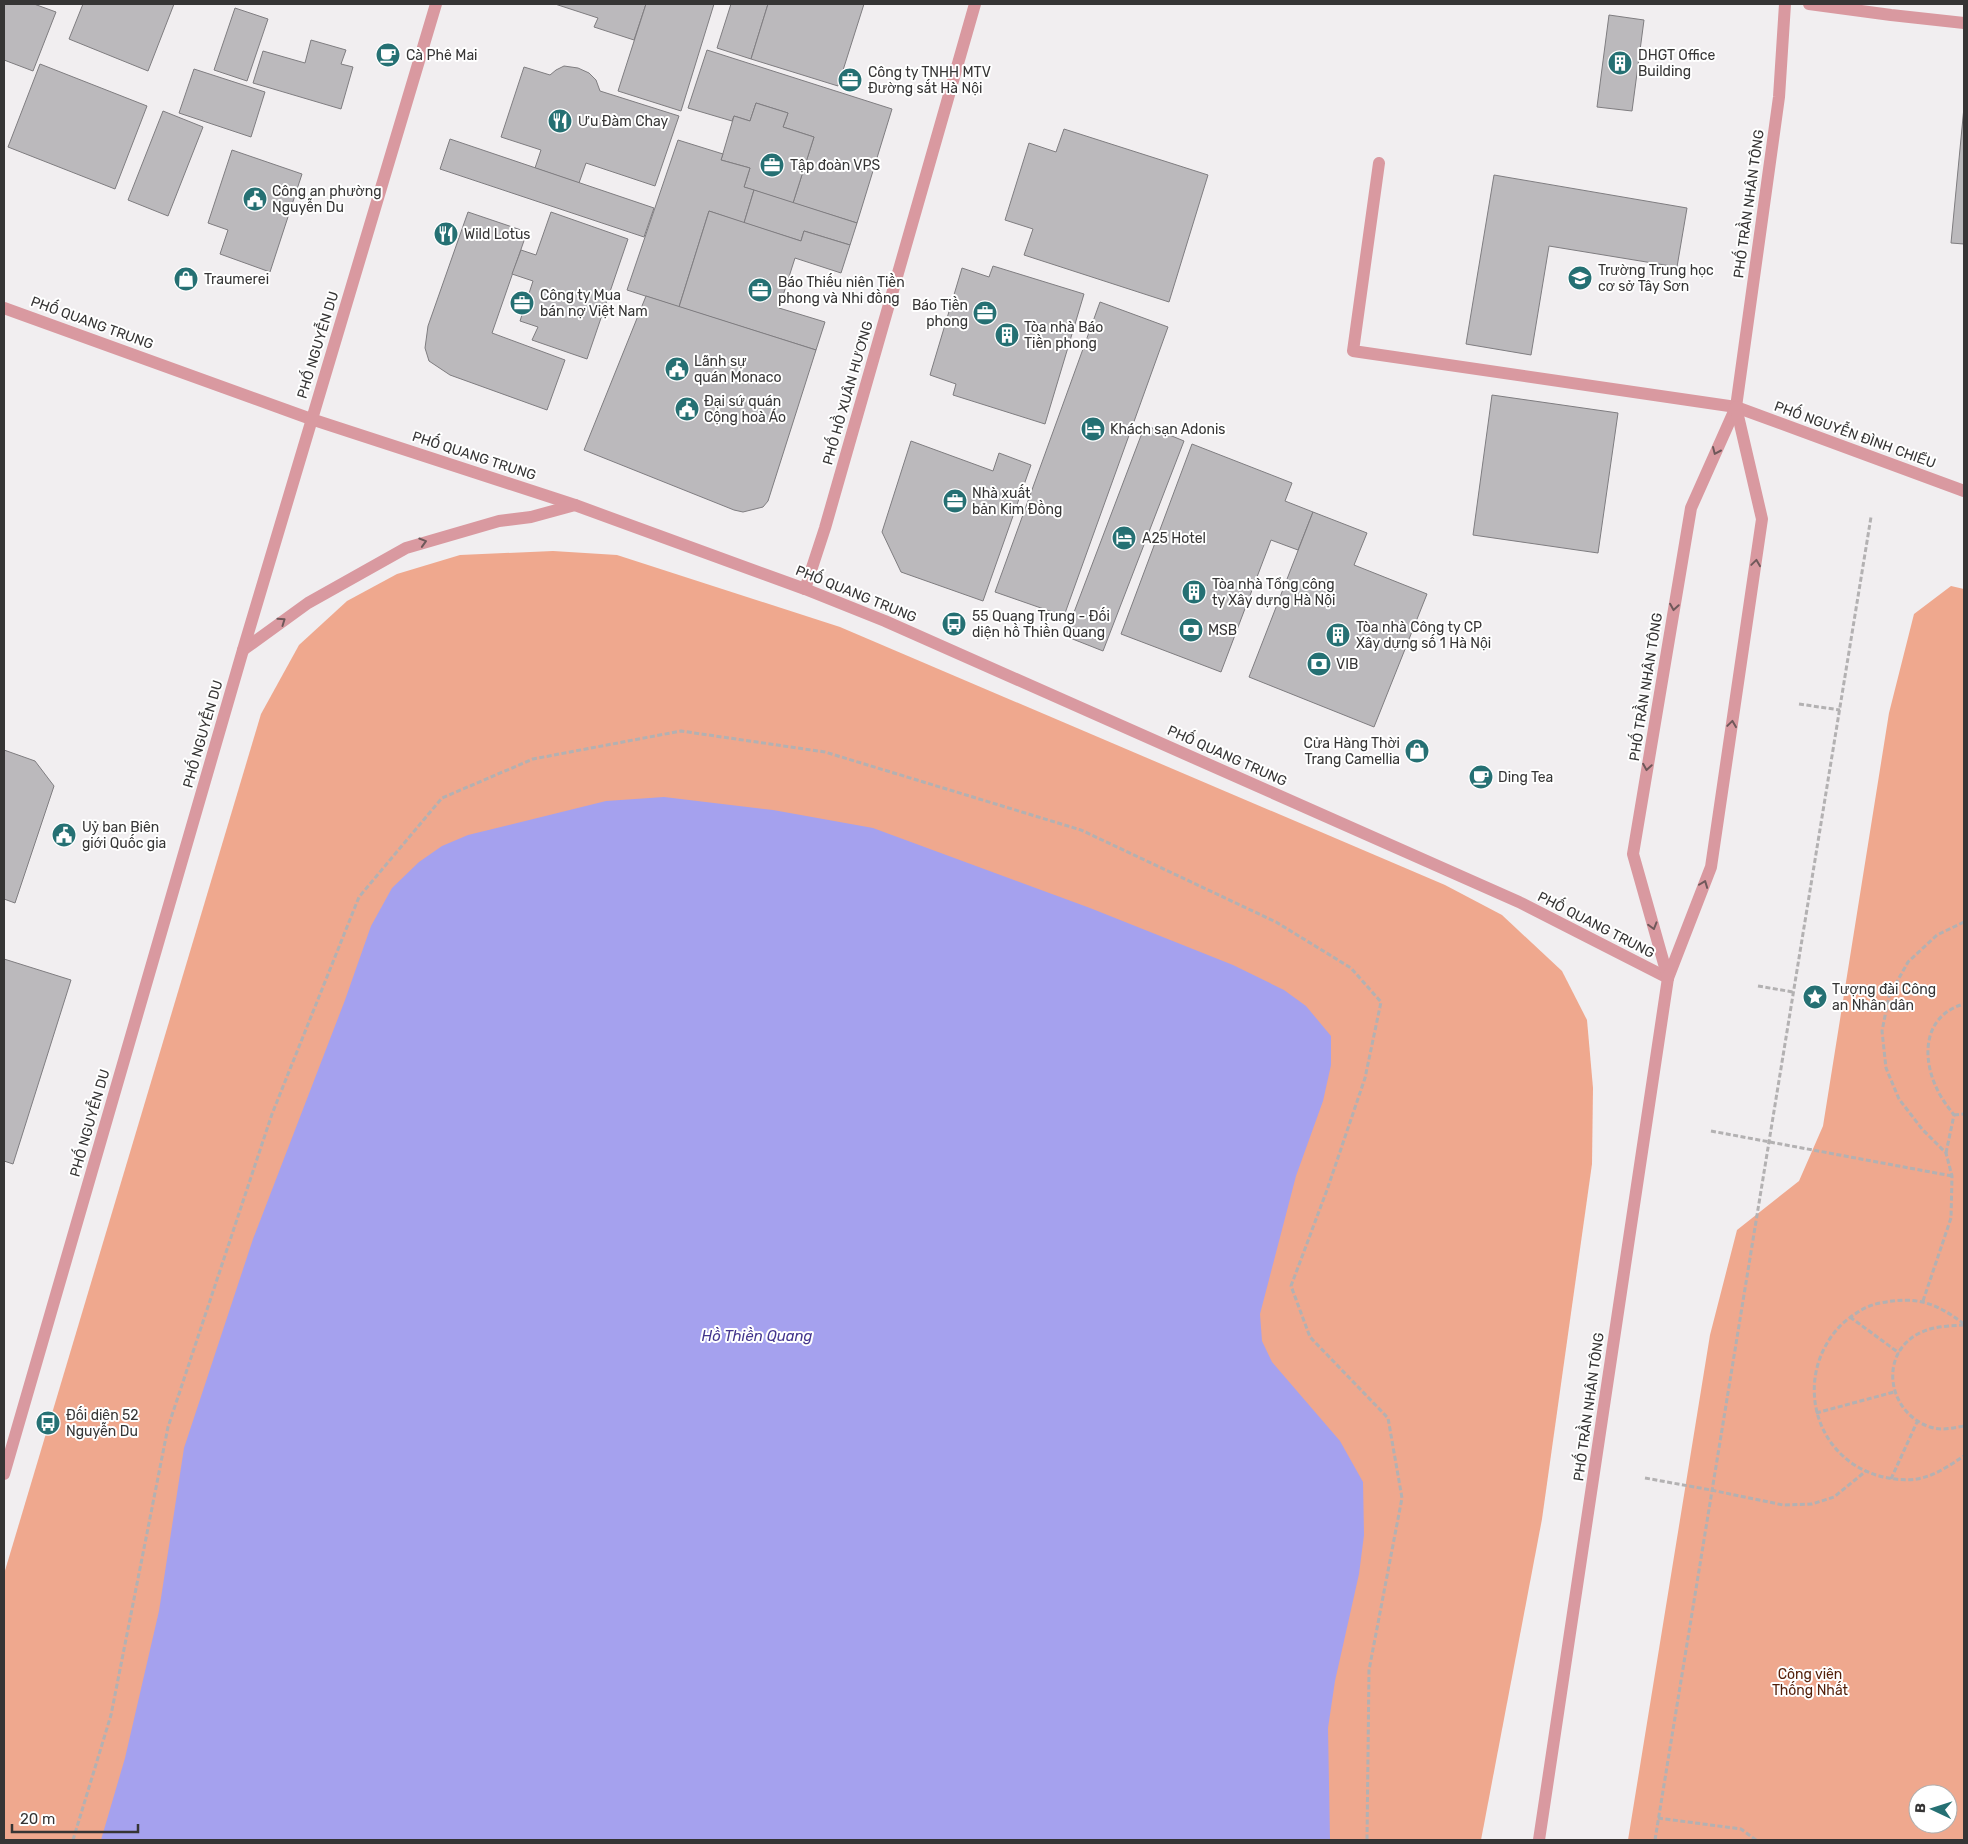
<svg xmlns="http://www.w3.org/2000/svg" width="1968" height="1844" viewBox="0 0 1968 1844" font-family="Rubik,sans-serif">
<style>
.green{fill:#efa88e;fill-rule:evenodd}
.water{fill:#a5a1ee}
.building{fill:#bbb9bc;stroke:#7f7d80}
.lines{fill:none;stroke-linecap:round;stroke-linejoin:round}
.path{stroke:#b3b1b2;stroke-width:3;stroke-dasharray:5 2.5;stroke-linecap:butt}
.service{stroke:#d999a0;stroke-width:12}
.minor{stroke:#d999a0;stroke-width:12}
.tertiary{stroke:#d999a0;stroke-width:12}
.oneway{stroke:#6f585a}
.labels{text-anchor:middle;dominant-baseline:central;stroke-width:4;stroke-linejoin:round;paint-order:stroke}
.poi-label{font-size:14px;fill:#363535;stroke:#fff;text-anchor:start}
.street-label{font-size:14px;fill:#363535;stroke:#fff}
.park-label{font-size:14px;fill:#531f09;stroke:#fff}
.water-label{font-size:15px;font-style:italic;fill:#44368e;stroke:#fff}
</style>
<rect width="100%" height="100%" fill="#f1eef0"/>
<!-- green -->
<g class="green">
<path d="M553 551 617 555 840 627 1445 885 1502 915 1562 971 1587 1020 1593 1088 1592 1164 1542 1519 1481 1840H4V1574L261 714 299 645 347 601 397 574 460 555Z"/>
<path d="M1951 586 1964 589V1840H1628L1710 1335 1737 1230 1799 1181 1823 1126 1889 713 1914 614ZM1918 1794H1948V1824H1918Z"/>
</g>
<!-- water -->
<path class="water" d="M664 797 773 810 873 828 1090 908 1233 965 1284 990 1306 1006 1331 1036V1065L1323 1101 1296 1176 1260 1314 1262 1341 1272 1362 1340 1441 1363 1482 1364 1535 1359 1574 1335 1681 1328 1728 1330 1840H101L125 1758 159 1611 184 1448 253 1239 345 1000 371 926 392 888 419 862 442 846 468 835 606 801Z"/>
<!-- building -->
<g class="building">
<path d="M4 4H34L56 12 33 71 4 60Z"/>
<path d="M83 4H174L148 71 69 39Z"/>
<path d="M555 4H646L634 40 594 27 598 18Z"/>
<path d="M646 4H714L681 111 618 91Z"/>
<path d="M731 4H768L751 59 717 48Z"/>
<path d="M768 4H864L838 86 751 59Z"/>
<path d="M235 8 268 19 247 81 214 70Z"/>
<path d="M1609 15 1644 20 1632 111 1597 107Z"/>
<path d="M311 40 346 50 341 64 353 67 341 109 253 83 263 51 305 63Z"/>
<path d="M707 50 892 109 857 223 793 203 814 137 783 127 788 113 756 103 750 121 734 116 732 121 688 108Z"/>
<path d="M40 64 147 106 115 189 8 147Z"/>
<path d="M564 66 578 68 589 73 596 80 600 91 679 116 655 186 586 163 579 183 535 168 541 150 501 137 524 67 550 75 556 70Z"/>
<path d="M194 69 265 92 251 137 179 113Z"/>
<path d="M756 103 788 113 783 127 814 137 793 203 744 187 750 168 721 160 734 116 750 121Z"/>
<path d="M1964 107V244L1951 243Z"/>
<path d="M163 111 203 127 168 216 128 200Z"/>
<path d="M1064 129 1208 175 1169 302 1024 255 1033 229 1005 220 1029 143 1056 152Z"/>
<path d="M450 139 654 208 644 237 440 169Z"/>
<path d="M678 140 723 154 721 160 750 168 744 187 754 190 744 223 709 211 679 307 627 290Z"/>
<path d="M232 150 302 174 270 272 220 254 228 230 208 223Z"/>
<path d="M1494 175 1687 208 1677 267 1549 246 1531 355 1466 344Z"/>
<path d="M754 190 857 223 850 245 804 231 801 241 744 223Z"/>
<path d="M709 211 801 241 804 231 850 245 841 273 795 258 779 308 825 322 816 350 679 307Z"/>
<path d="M468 212 527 232 492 333 565 360 547 410 450 375 429 361 425 348 428 326Z"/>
<path d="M551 212 628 239 587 359 532 340 538 327 520 321 533 281 512 274 521 250 536 255Z"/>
<path d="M993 266 1084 294 1045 424 953 395 956 384 930 375 962 268 989 277Z"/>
<path d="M646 296 816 350 768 501 763 507 743 512 734 510 584 450Z"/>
<path d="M1100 302 1168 327 1064 616 995 592Z"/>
<path d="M1492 395 1618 413 1598 553 1473 535Z"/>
<path d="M1145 425 1184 441 1103 651 1065 636Z"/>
<path d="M911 441 993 471 999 453 1031 465 983 601 901 572 882 532Z"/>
<path d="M1192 444 1292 483 1285 501 1313 512 1298 550 1271 540 1221 672 1121 634Z"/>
<path d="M1313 512 1367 533 1354 565 1427 594 1374 727 1249 677Z"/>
<path d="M4 750 35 761 54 786 15 903 4 899Z"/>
<path d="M4 959 71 980 13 1164 4 1161Z"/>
</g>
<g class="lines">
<!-- path -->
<g class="path">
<path d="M1799 704 1840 710"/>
<path d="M1758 986 1793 992"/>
<path d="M1954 1115 1964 1114"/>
<path d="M1711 1131 1952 1176"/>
<path d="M1946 1153 1954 1115C1948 1107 1941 1098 1937 1089 1921 1056 1924 1015 1964 1004"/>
<path d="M1923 1301 1951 1218 1952 1176 1946 1153 1922 1129 1899 1099 1886 1068 1882 1031 1889 996 1908 962 1937 935 1964 922"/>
<path d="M1850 1317 1899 1353"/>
<path d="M1964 1324C1935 1302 1916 1296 1880 1303 1865 1306 1852 1315 1841 1325 1794 1373 1811 1454 1876 1475 1889 1479 1904 1481 1917 1479 1935 1476 1950 1465 1964 1456"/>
<path d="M1964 1325C1950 1326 1935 1326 1922 1332 1878 1351 1886 1412 1930 1427 1941 1431 1953 1428 1964 1426"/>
<path d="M1816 1413 1894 1392"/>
<path d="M1645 1478 1711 1490 1783 1505 1812 1504 1834 1497 1866 1471"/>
<path d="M1891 1479 1917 1422"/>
<path d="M1658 1818 1741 1829 1756 1840"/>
<path d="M73 1840 111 1715 168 1427 272 1114 359 897 442 798 533 759 681 731 825 752 1081 830 1276 922 1351 968 1381 1002 1365 1078 1327 1190 1291 1286 1310 1337 1388 1418 1402 1498 1369 1670 1367 1840"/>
<path d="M1655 1840 1871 517"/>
</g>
<!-- service -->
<path class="service" d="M1379 163 1353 351 1736 407"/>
<!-- minor -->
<g class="minor">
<path d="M1809 4 1891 15 1964 23"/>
<path d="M805 589 825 528 975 4"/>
</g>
<!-- tertiary -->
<g class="tertiary">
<path d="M4 308 311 419 575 505 805 589 885 621 1519 902 1668 978"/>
<path d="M1736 407 1964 491"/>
<path d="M243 650 308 603 406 548 499 521 531 517 575 505"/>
<path d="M1668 978 1633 854 1691 508 1736 407 1779 97 1785 4"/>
<path d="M4 1474 243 650 436 4"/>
<path d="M1539 1840 1668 978 1711 867 1762 519 1736 407"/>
</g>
</g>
<!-- one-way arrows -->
<defs><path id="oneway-chevron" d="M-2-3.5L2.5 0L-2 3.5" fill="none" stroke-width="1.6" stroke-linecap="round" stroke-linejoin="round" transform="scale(1.25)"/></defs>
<g class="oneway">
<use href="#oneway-chevron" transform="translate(1716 451) rotate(114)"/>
<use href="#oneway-chevron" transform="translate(423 542) rotate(-17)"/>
<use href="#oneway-chevron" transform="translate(1756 563) rotate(-82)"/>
<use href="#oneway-chevron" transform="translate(1674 607) rotate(99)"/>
<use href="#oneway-chevron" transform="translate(282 621) rotate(-35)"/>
<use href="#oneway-chevron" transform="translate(1732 724) rotate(-82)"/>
<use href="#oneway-chevron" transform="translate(1647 767) rotate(99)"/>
<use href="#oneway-chevron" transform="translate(1704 884) rotate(-69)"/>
<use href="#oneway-chevron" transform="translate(1653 926) rotate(74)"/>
</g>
<!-- icons -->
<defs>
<symbol id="cafe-disc" viewBox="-11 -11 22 22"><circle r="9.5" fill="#257073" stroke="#fff"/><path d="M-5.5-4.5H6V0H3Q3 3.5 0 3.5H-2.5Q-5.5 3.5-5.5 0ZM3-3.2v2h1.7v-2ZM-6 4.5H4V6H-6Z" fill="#fff"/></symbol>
<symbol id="building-disc" viewBox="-11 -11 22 22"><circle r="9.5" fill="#257073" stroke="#fff"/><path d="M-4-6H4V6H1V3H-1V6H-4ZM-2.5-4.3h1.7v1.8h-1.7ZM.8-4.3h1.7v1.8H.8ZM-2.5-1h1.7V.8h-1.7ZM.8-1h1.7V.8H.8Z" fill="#fff"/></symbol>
<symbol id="office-disc" viewBox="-11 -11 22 22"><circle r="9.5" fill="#257073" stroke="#fff"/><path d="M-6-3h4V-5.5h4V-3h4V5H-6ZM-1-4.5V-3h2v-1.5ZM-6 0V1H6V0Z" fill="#fff"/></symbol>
<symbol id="restaurant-disc" viewBox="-11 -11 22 22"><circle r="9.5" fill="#257073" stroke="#fff"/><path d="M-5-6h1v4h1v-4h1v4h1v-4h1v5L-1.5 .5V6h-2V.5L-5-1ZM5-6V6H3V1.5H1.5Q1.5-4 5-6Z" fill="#fff"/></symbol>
<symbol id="civic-disc" viewBox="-11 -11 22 22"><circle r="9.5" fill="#257073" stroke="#fff"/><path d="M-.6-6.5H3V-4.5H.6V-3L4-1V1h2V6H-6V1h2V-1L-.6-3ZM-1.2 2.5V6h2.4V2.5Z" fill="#fff"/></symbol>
<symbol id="school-disc" viewBox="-11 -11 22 22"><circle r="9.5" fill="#257073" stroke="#fff"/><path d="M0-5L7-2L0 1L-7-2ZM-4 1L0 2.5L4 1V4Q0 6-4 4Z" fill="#fff"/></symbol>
<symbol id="shop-disc" viewBox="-11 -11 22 22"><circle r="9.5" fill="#257073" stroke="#fff"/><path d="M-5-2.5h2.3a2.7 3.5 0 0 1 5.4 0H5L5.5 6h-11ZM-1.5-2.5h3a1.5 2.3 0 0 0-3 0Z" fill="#fff"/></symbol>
<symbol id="hotel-disc" viewBox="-11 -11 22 22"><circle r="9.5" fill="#257073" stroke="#fff"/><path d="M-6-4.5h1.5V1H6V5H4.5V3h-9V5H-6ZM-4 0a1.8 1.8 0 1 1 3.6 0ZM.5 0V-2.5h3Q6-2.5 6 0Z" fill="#fff"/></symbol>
<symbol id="bus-disc" viewBox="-11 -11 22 22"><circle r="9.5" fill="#257073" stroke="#fff"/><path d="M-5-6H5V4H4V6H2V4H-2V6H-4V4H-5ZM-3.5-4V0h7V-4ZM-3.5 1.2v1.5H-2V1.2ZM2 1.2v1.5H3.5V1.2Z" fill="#fff"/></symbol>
<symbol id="bank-disc" viewBox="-11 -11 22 22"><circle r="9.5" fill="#257073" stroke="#fff"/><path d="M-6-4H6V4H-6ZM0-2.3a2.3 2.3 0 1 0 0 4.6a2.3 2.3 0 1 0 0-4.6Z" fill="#fff"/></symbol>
<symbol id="sight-disc" viewBox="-11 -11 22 22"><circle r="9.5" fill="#257073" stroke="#fff"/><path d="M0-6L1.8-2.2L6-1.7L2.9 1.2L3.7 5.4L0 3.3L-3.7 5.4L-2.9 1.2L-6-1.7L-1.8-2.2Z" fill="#fff"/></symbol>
</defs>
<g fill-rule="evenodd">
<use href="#cafe-disc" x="374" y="41" width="28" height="28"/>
<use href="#building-disc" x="1606" y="49" width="28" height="28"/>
<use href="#office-disc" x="836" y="66" width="28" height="28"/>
<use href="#restaurant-disc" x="546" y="107" width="28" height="28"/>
<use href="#office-disc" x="758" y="151" width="28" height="28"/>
<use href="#civic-disc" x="241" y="185" width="28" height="28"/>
<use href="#restaurant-disc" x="432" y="220" width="28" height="28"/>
<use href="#school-disc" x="1566" y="264" width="28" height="28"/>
<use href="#shop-disc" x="172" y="265" width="28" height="28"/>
<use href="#office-disc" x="746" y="276" width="28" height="28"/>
<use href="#office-disc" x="508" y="289" width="28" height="28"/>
<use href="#office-disc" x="971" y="299" width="28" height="28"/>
<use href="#building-disc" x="993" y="321" width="28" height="28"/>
<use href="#civic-disc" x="663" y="355" width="28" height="28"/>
<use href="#civic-disc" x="673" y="395" width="28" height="28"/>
<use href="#hotel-disc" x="1079" y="415" width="28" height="28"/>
<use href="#office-disc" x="941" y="487" width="28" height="28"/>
<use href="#hotel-disc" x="1110" y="524" width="28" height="28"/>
<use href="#building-disc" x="1180" y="578" width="28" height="28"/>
<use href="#bus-disc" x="940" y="610" width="28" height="28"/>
<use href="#bank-disc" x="1177" y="616" width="28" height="28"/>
<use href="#building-disc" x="1324" y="621" width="28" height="28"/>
<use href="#bank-disc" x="1305" y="650" width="28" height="28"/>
<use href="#shop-disc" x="1403" y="737" width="28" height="28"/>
<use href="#cafe-disc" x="1467" y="763" width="28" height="28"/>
<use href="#civic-disc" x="50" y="821" width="28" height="28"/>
<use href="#sight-disc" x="1801" y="983" width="28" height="28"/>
<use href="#bus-disc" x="34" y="1409" width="28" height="28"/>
</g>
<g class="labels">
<!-- poi labels -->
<g class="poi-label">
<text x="406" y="55">Cà Phê Mai</text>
<text x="1638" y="55">DHGT Office<tspan x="1638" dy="16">Building</tspan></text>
<text x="868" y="72">Công ty TNHH MTV<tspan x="868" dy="16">Đường sắt Hà Nội</tspan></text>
<text x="578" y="121">Ưu Đàm Chay</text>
<text x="790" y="165">Tập đoàn VPS</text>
<text x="272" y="191">Công an phường<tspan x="272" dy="16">Nguyễn Du</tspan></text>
<text x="464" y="234">Wild Lotus</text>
<text x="1598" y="270">Trường Trung học<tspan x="1598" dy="16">cơ sở Tây Sơn</tspan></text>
<text x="204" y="279">Traumerei</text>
<text x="778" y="282">Báo Thiếu niên Tiền<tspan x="778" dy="16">phong và Nhi đồng</tspan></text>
<text x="540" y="295">Công ty Mua<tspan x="540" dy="16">bán nợ Việt Nam</tspan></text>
<text x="968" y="305" text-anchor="end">Báo Tiền<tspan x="968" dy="16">phong</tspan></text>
<text x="1024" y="327">Tòa nhà Báo<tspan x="1024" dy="16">Tiền phong</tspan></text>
<text x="694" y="361">Lãnh sự<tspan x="694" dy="16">quán Monaco</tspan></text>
<text x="704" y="401">Đại sứ quán<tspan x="704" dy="16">Cộng hoà Áo</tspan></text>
<text x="1110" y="429">Khách sạn Adonis</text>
<text x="972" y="493">Nhà xuất<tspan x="972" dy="16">bản Kim Đồng</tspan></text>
<text x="1142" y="538">A25 Hotel</text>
<text x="1212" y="584">Tòa nhà Tổng công<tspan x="1212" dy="16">ty Xây dựng Hà Nội</tspan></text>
<text x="972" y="616">55 Quang Trung - Đối<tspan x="972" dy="16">diện hồ Thiền Quang</tspan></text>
<text x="1356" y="627">Tòa nhà Công ty CP<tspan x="1356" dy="16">Xây dựng số 1 Hà Nội</tspan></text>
<text x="1208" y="630">MSB</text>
<text x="1336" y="664">VIB</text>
<text x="1400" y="743" text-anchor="end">Cửa Hàng Thời<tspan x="1400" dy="16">Trang Camellia</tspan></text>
<text x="1498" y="777">Ding Tea</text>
<text x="82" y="827">Uỷ ban Biên<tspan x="82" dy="16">giới Quốc gia</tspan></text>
<text x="1832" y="989">Tượng đài Công<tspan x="1832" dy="16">an Nhân dân</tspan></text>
<text x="66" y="1415">Đối diện 52<tspan x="66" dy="16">Nguyễn Du</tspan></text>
</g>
<!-- street labels -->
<g class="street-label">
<text transform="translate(1749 204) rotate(-82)">PHỐ TRẦN NHÂN TÔNG</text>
<text transform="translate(92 323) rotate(20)">PHỐ QUANG TRUNG</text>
<text transform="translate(318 345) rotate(-73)">PHỐ NGUYỄN DU</text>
<text transform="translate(848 393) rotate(-74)">PHỐ HỒ XUÂN HƯƠNG</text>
<text transform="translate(1855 435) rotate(20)">PHỐ NGUYỄN ĐÌNH CHIỂU</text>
<text transform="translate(474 456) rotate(18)">PHỐ QUANG TRUNG</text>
<text transform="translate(856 594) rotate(22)">PHỐ QUANG TRUNG</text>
<text transform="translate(1646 687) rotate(-81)">PHỐ TRẦN NHÂN TÔNG</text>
<text transform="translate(203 734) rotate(-74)">PHỐ NGUYỄN DU</text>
<text transform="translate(1227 756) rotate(24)">PHỐ QUANG TRUNG</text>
<text transform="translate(1596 925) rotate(27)">PHỐ QUANG TRUNG</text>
<text transform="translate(90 1123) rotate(-74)">PHỐ NGUYỄN DU</text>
<text transform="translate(1589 1407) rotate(-82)">PHỐ TRẦN NHÂN TÔNG</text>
</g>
<!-- park labels -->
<g class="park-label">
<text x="1810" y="1674">Công viên<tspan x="1810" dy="16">Thống Nhất</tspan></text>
</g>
<!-- water labels -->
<g class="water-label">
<text x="757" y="1336">Hồ Thiền Quang</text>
</g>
</g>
<!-- border -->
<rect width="1968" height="1844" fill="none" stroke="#363535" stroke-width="10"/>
<!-- north arrow -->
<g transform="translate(1933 1809) rotate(274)"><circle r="24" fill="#ffffff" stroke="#afaeae"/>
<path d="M0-4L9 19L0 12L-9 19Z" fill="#257073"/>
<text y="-8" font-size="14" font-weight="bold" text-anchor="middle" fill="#363535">B</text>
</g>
<!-- scale -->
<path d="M12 1824v8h126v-8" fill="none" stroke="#363535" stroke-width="2.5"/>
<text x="20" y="1824" font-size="15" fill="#363535" stroke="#ffffff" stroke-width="4" paint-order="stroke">20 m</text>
</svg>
